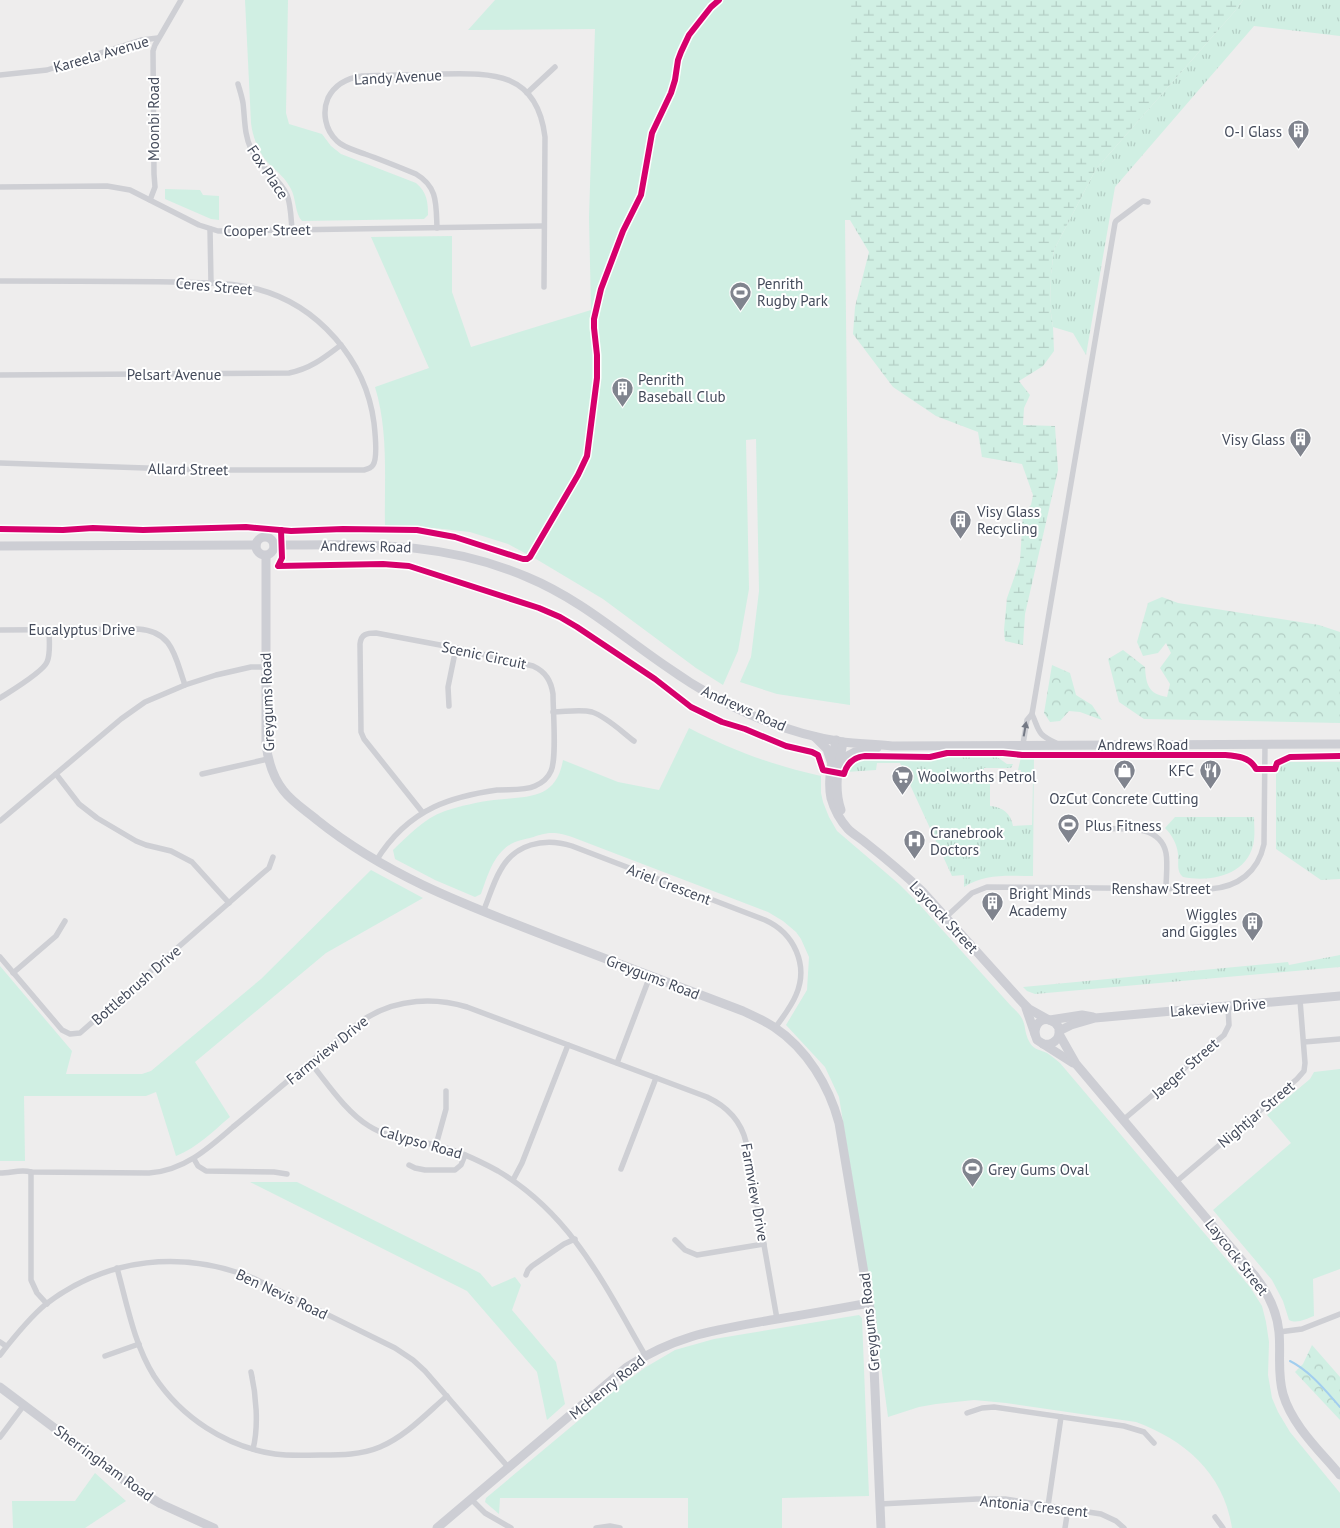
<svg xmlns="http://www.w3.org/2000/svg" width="1340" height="1528" viewBox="0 0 1340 1528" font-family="'PT Sans',sans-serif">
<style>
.grass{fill:url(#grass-tufts)}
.forest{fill:url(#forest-crowns)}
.wetland{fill:url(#wetland-marsh)}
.green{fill:#d0efe3}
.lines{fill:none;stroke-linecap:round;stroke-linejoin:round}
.stream{stroke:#a2ceef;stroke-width:2}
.street{stroke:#cecfd4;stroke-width:5.5}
.secondary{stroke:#cdced4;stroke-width:9}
.cycleway-casing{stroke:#fff;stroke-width:9}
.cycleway{stroke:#d6006c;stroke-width:6}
.oneway{fill:#747985}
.labels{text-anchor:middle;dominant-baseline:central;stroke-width:4;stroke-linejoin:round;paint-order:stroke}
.street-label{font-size:15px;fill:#444b5b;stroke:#fff}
.poi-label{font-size:15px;fill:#444b5b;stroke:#fff;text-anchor:start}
</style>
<defs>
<pattern id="grass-tufts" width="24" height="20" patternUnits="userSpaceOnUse" patternTransform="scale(1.25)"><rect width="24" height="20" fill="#d0efe3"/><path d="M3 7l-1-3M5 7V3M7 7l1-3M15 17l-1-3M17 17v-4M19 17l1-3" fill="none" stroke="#b4cec5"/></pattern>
<pattern id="forest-crowns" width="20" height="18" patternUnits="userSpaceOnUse" patternTransform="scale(1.25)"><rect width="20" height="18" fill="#d0efe3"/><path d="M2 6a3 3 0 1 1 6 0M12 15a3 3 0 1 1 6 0" fill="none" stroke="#b4cec5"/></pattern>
<pattern id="wetland-marsh" width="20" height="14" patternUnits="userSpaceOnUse" patternTransform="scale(1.25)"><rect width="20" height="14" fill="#d0efe3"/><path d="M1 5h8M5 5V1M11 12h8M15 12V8" fill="none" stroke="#b4cec5"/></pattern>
</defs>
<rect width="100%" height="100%" fill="#eeeded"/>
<!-- grass -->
<g class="grass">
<path d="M1243 0H1340V36L1254 26 1115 187 1086 355 1073 333 1053 327 1050 307 1051 274 1054 250 1096 169 1235 11Z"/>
<path d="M946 755H1001L997 757 1007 764H1013L1011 768H984V778H990V806C1002 807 1011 813 1013 826L1032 825 1033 780 1020 779 1018 772H1021V770H1018L1021 757 1034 756 1033 876C1009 876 985 873 964 887V875L952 876 900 763H877L876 770 846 772C851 752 876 758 892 758 903 759 913 759 924 759L934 758Z"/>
<path d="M1286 762H1340V879L1321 880 1276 849V772Z"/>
<path d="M1175 817H1254C1254 824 1255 833 1254 840 1250 874 1212 883 1183 877 1176 871 1179 863 1178 854 1177 844 1172 835 1165 828Z"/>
<path d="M1340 955V967L1035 994 1027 991 1023 987 1288 962 1289 965Z"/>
</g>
<!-- forest -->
<g class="forest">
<path d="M1162 597 1178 603 1319 625 1340 632V723L1144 719 1119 702 1108 659 1123 650 1145 667C1146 684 1148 694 1167 697L1170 684 1160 668 1171 653 1166 643 1158 653 1143 656 1137 642 1148 603Z"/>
<path d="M1052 665 1070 673 1076 695 1092 705 1102 720 1080 712 1069 711 1060 721 1050 722 1044 713Z"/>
<path d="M1312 1345 1340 1377V1420L1295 1372 1303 1364Z"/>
</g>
<!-- wetland -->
<path class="wetland" d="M825 0H1243L1235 11 1096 169 1054 250 1051 274 1050 307 1053 327 1054 351 1043 366 1019 381 1030 395 1024 408 1023 425 1055 426 1058 470 1025 614 1023 645 1005 641 1004 630 1007 598 1020 561 1023 513 1031 505 1033 495 1022 464 982 457 978 432 936 416 893 387 853 334 855 307 869 252 850 220 811 215Z"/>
<!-- green -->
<g class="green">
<path d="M245 0H288L286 113 289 124 322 134 331 146 341 154 416 183C427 192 428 202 428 215L424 219 302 221C295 214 296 198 291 189 286 179 278 172 270 165 259 153 253 139 251 123Z"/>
<path d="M495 0H851L850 220H845L850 705 777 694 740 682 751 657 759 591 756 439 746 440 749 589 738 651 723 685 696 668 603 599 536 559 508 544 470 532 434 528H385C384 481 389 433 375 387L429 368 371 237 452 236V292L471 347 591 310 589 217 595 29 468 30Z"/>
<path d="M165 189 200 190 203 195 219 196V220L211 219 165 199Z"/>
<path d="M689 728C734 751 772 765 821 776V793L823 802 829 817 837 831 899 884 918 903 1012 1007C1030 1023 1021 1027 1030 1043 1034 1050 1041 1050 1047 1053 1052 1056 1056 1060 1060 1063L1250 1287 1262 1306 1266 1322 1269 1342 1268 1375 1272 1398 1278 1412 1290 1432 1340 1493V1528H1232C1224 1474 1185 1440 1136 1422L1006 1403 974 1400 936 1404 919 1407 888 1417 873 1306 839 1097 825 1067 786 1025 807 990 809 957 801 939 796 932 783 921 768 912 572 837C554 831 548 832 530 838 525 839 520 840 515 842 494 851 488 875 481 894L475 897 435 880 395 859 393 850C409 835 423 819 445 811 460 806 478 802 494 800 526 796 556 801 563 760L618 782 659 790Z"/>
<path d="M371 870 423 898 326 953 195 1062 230 1117C213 1131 197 1148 176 1156L156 1092 146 1096H24L25 1161H0V966L72 1051 66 1074H142L151 1071 261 979Z"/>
<path d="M1340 1069V1269L1313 1279 1314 1316C1306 1319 1297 1324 1289 1320L1283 1301 1272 1280 1213 1210 1291 1143 1267 1115 1310 1079 1314 1072Z"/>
<path d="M250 1182H297L480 1273 492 1287 515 1277 521 1285 512 1310 556 1362 565 1404 547 1420 537 1372 467 1291Z"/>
<path d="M859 1315 862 1318 869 1496 782 1498V1528H688V1498H500L499 1514 485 1502 486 1498 621 1385 646 1367 675 1350 714 1339Z"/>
<path d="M95 1473 126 1501 85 1528H13L12 1501H75Z"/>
</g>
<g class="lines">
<!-- stream -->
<path class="stream" d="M1290 1361C1310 1371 1325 1390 1340 1407"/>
<!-- street -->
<g class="street">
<path d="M0 75 47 70 141 40 158 38"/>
<path d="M238 84C240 91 242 97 243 103 245 119 244 134 251 149 259 167 279 177 287 195 291 205 291 218 292 230"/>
<path d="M527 93 555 67"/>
<path d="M0 187 107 186 130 190 199 225 218 231 544 226"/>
<path d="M150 200 155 187 154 174 153 51 155 45 181 0"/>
<path d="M437 228C436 204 438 187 416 174 399 167 382 160 365 154 355 150 344 148 337 141 325 130 322 112 328 98 335 84 348 78 362 76 388 75 413 75 439 74 492 73 537 71 545 137L544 287"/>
<path d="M210 229 211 283"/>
<path d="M0 281C58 281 116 281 174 282 201 283 230 282 257 289 318 305 366 360 374 423 375 432 378 458 373 465 371 468 368 469 364 470H204L0 463"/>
<path d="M0 375 289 373C310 369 324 358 341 345"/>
<path d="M0 630 138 629C173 631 175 657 185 685"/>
<path d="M0 698C11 691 43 672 47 662 51 653 49 639 49 630"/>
<path d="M449 706 448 687 456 648"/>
<path d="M553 712C565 712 580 709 592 712 607 717 622 732 634 741"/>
<path d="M1032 714C1040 732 1037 734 1056 743"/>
<path d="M1023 744 1027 720 1032 714 1115 223 1116 221 1140 203 1143 201 1148 202"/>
<path d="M56 774 79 804 97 818 136 841 146 845 171 851 192 862 229 903"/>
<path d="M202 774 268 759"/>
<path d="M0 821 121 719 145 702 185 685 216 675 251 667H265"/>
<path d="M1102 829C1125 829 1160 824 1166 853 1168 864 1166 877 1166 889"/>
<path d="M376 861C390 838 409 819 434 807 453 798 476 793 497 790 509 789 524 791 535 786 542 783 548 778 551 771 557 758 553 711 553 694 551 681 546 672 533 666L456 648 376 633C367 633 361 634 360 644L361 732 364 739 423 813"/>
<path d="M483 912C489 898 493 883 500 871 514 844 544 837 572 846L765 920C794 933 809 965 796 995 791 1007 783 1017 775 1028"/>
<path d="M946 917 972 893 987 887 1210 889C1238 887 1258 872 1264 844L1265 744"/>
<path d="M0 957 62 1030 70 1034 80 1033 263 873 269 868 273 857"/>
<path d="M13 973 56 936 65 921"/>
<path d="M1304 1042 1340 1039"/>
<path d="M310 1062C327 1083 346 1112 369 1126 389 1139 413 1139 435 1145 457 1150 478 1160 498 1171 571 1214 604 1284 645 1355"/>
<path d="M617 1063 650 976"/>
<path d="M1123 1120 1224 1035 1229 1025 1228 1006"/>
<path d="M436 1145 446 1109V1091"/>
<path d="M194 1159 198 1166 206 1171 274 1172 287 1174"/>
<path d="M409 1165 415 1168 425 1170H455L461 1165 465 1155"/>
<path d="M621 1169 656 1078"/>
<path d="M31 1172V1280L37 1293 47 1304"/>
<path d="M0 1173C11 1173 21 1169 31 1172L149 1173C183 1171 208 1149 233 1127 260 1105 287 1081 314 1059 332 1045 349 1028 368 1017 398 999 434 997 467 1007L707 1097C726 1106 741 1121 746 1142L777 1319"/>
<path d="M513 1180 522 1163 568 1045"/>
<path d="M1176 1182 1297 1079 1304 1071 1305 1063 1300 1000"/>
<path d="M675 1240 685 1250 697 1255 764 1244"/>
<path d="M117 1268C127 1304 134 1344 154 1376 181 1417 226 1447 275 1454 290 1456 305 1455 321 1455 341 1455 361 1455 380 1447 406 1436 426 1414 447 1396"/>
<path d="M526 1275 528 1270 532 1266 564 1244 575 1239"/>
<path d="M1279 1332 1302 1329 1340 1314"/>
<path d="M0 1342 6 1346"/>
<path d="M0 1355C14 1337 29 1318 46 1304 108 1257 183 1250 253 1278L395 1348 413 1360 425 1371 508 1467"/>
<path d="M105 1356 139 1344"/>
<path d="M251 1372C256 1394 259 1426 253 1449"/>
<path d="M967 1413 982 1408 994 1407 1124 1426 1144 1432 1154 1443"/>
<path d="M0 1437 24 1405"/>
<path d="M471 1499 485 1513 511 1528"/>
<path d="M880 1504 977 1499H1005L1101 1514 1116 1521 1124 1528"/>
<path d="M1048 1506 1061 1417"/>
<path d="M1215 1517 1223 1528"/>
<path d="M596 1528 610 1526 620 1528"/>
<path d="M1065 1528 1068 1509"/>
</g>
<!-- secondary -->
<g class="secondary">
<circle cx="265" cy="546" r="9"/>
<path d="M274 545C365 545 441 540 527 577 580 599 620 635 667 667 719 704 779 732 843 742 859 744 876 744 892 746L1340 744"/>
<path d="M0 546 256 545"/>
<path d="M266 556V744C268 761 273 777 283 790 292 802 305 810 317 820 389 878 474 908 559 941 621 964 682 988 743 1011 754 1016 765 1021 774 1027 807 1049 829 1086 839 1123L872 1321 881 1528"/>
<path d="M815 737 827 749 831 761"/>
<path d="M836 740C833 759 827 779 831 798 834 809 840 820 848 829 853 834 860 838 866 843 885 858 904 874 922 891L1023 1003 1029 1009 1047 1019"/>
<path d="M840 760 855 752 877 748"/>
<path d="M841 810C833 787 839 765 843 742"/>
<path d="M1026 1008 1037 1040 1073 1063"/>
<path d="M1050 1020 1082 1015 1093 1017"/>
<path d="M1059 1031 1071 1025 1095 1018 1340 996"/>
<path d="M1035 1034C1035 1008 1069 1022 1057 1039 1053 1044 1048 1045 1043 1044"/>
<path d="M1059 1034 1076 1064 1255 1276C1268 1293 1277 1310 1279 1332 1281 1353 1277 1373 1283 1394 1292 1425 1319 1450 1340 1475"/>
<path d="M0 1387 137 1490 161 1504 214 1528"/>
<path d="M437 1528 627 1367C676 1335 715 1330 771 1320 804 1315 836 1309 869 1303"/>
</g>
<defs>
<g id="cycleway">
<path d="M0 529 63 530 93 528 143 530 246 527 291 531 343 529 417 530 455 537 523 559H527L530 557 578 475 587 456 597 378V355L594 328V319L601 289 623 231 641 195 652 133 671 93 675 80 678 60 681 52 689 35 711 7 719 0"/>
<path d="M281 530 282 558 278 566 383 564 409 566 539 608 560 617 577 627 655 679 691 707 722 722 745 729 786 746 812 752 818 755 823 770 844 774C847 763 854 757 865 756L930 757 947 753H1003L1022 755H1225C1237 756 1250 757 1256 769H1275L1277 763 1290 757 1340 756"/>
</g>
</defs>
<!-- cycleway casing -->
<use href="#cycleway" class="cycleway-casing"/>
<!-- cycleway -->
<use href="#cycleway" class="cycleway"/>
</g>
<!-- one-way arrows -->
<defs><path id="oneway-solid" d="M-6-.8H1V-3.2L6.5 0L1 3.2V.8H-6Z" transform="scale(1.25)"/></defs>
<use class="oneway" href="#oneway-solid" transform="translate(1025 729) rotate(-80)"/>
<!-- icons -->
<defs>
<symbol id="building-pin" viewBox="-11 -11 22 30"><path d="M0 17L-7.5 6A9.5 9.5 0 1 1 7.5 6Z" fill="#80848e" stroke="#fff"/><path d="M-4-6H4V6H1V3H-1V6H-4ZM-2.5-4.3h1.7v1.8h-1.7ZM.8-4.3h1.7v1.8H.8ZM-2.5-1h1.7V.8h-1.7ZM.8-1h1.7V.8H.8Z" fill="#fff"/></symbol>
<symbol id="stadium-pin" viewBox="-11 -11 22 30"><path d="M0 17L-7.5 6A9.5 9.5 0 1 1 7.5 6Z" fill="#80848e" stroke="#fff"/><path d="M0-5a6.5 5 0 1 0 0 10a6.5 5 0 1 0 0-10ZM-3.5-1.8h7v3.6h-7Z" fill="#fff"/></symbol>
<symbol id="shop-pin" viewBox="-11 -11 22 30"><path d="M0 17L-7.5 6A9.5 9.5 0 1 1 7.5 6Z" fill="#80848e" stroke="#fff"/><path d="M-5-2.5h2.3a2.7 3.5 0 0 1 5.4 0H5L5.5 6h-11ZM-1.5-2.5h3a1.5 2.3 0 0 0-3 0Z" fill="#fff"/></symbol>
<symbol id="restaurant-pin" viewBox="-11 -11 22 30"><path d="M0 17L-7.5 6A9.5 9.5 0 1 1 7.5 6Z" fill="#80848e" stroke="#fff"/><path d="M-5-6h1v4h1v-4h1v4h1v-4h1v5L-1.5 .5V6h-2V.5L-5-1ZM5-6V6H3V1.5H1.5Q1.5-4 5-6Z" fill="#fff"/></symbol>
<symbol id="supermarket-pin" viewBox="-11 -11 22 30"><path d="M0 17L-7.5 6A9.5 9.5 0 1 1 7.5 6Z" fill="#80848e" stroke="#fff"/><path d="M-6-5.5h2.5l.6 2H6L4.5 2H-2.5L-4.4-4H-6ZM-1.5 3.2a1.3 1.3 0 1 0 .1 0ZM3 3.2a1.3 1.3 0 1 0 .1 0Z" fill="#fff"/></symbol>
<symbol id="hospital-pin" viewBox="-11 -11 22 30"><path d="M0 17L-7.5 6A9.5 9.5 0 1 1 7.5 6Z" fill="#80848e" stroke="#fff"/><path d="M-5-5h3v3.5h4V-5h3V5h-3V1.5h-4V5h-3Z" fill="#fff"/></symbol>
</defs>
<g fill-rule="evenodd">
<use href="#building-pin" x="1286" y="118" width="25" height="34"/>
<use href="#stadium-pin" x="728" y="280" width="25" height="34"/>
<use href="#building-pin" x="610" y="376" width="25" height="34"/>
<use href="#building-pin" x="1288" y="426" width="25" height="34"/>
<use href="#building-pin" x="948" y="508" width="25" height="34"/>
<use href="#shop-pin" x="1112" y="758" width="25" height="34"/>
<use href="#restaurant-pin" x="1198" y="758" width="25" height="34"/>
<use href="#supermarket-pin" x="890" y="764" width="25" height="34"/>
<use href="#stadium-pin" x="1056" y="812" width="25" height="34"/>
<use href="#hospital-pin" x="902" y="828" width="25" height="34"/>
<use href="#building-pin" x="980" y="890" width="25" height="34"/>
<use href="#building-pin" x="1240" y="910" width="25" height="34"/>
<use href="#stadium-pin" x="960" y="1156" width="25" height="34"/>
</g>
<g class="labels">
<!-- street labels -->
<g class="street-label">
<text transform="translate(101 54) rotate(-16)">Kareela Avenue</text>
<text transform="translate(398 77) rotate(-3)">Landy Avenue</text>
<text transform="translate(153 119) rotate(-90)">Moonbi Road</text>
<text transform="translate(268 172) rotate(56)">Fox Place</text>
<text transform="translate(267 230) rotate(-1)">Cooper Street</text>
<text transform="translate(214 286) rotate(5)">Ceres Street</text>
<text x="174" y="374">Pelsart Avenue</text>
<text transform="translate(188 469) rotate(1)">Allard Street</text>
<text transform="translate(366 546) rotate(1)">Andrews Road</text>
<text x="82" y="629">Eucalyptus Drive</text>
<text transform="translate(484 655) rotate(12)">Scenic Circuit</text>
<text transform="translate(267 702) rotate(-92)">Greygums Road</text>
<text transform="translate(744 708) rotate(24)">Andrews Road</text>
<text x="1143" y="744">Andrews Road</text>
<text transform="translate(669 884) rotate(21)">Ariel Crescent</text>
<text x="1161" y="888">Renshaw Street</text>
<text transform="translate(944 917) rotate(47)">Laycock Street</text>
<text transform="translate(653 977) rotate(21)">Greygums Road</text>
<text transform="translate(136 985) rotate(-41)">Bottlebrush Drive</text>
<text transform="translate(1218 1007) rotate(-5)">Lakeview Drive</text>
<text transform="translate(327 1050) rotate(-39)">Farmview Drive</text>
<text transform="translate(1185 1068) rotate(-41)">Jaeger Street</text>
<text transform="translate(1256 1114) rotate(-40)">Nightjar Street</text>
<text transform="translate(421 1142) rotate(16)">Calypso Road</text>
<text transform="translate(755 1192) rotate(80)">Farmview Drive</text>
<text transform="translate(1237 1257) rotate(52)">Laycock Street</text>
<text transform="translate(282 1294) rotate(25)">Ben Nevis Road</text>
<text transform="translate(869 1322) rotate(-96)">Greygums Road</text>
<text transform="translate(607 1387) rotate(-39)">McHenry Road</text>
<text transform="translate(104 1463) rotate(36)">Sherringham Road</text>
<text transform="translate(1034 1506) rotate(6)">Antonia Crescent</text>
</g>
<!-- poi labels -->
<g class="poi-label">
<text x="1282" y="131" text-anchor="end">O-I Glass</text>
<text x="757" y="283">Penrith<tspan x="757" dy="17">Rugby Park</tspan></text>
<text x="638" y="379">Penrith<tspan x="638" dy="17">Baseball Club</tspan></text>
<text x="1285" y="439" text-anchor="end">Visy Glass</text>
<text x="977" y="511">Visy Glass<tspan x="977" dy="17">Recycling</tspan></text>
<text x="1194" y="770" text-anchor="end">KFC</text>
<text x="918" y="776">Woolworths Petrol</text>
<text x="1124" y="798" text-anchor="middle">OzCut Concrete Cutting</text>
<text x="1085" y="825">Plus Fitness</text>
<text x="930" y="832">Cranebrook<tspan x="930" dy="17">Doctors</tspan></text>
<text x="1009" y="893">Bright Minds<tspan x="1009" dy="17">Academy</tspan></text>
<text x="1237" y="914" text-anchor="end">Wiggles<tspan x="1237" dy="17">and Giggles</tspan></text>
<text x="988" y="1169">Grey Gums Oval</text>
</g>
</g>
</svg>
